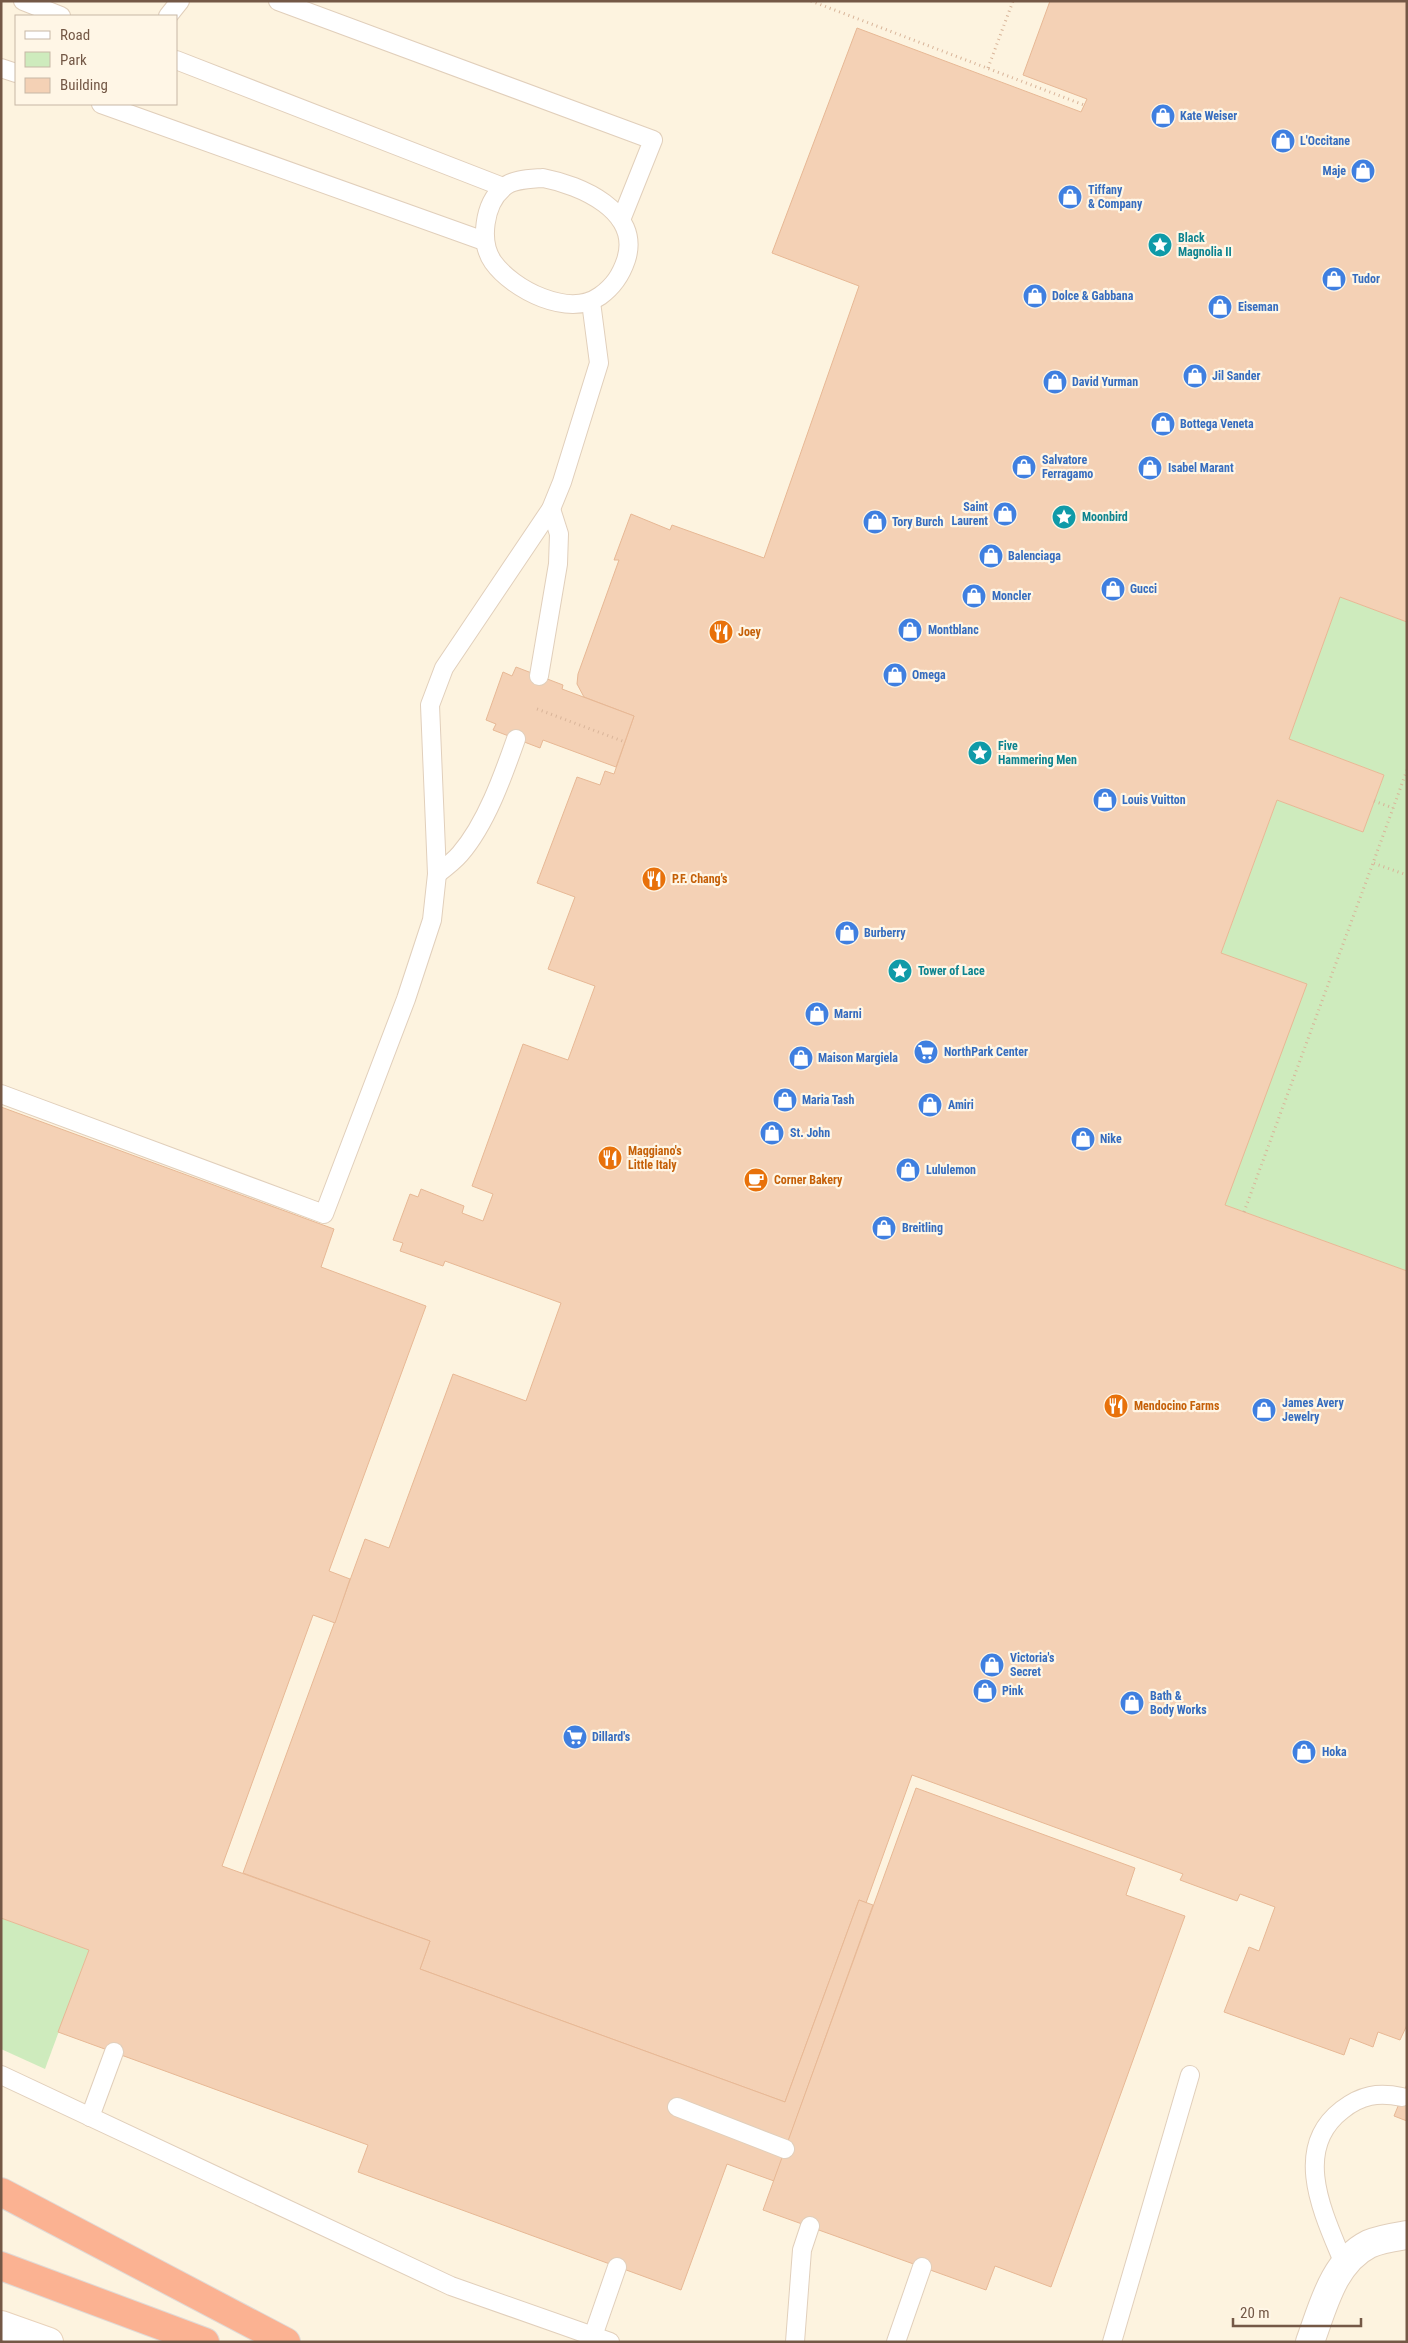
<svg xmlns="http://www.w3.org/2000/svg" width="1408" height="2343" viewBox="0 0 1408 2343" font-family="'Roboto Condensed',sans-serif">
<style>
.green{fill:#ceebbd}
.building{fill:#f4d1b5;stroke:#e7b895}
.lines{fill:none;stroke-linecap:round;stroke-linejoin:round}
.service-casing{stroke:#e1cfbb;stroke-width:20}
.minor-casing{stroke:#e1cfbb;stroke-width:30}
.secondary-casing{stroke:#e9d2ba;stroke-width:30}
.motorway-casing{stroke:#e0dad6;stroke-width:30}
.path{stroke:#d8b499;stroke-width:3;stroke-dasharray:1 4;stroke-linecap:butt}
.service{stroke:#fff;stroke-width:18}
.minor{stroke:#fff;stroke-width:28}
.secondary{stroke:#fff;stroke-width:28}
.motorway{stroke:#fbb292;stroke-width:28}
.labels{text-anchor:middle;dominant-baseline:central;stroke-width:4.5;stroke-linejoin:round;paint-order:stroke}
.shop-label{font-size:12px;font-weight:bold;fill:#366cbe;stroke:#fff6e6;text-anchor:start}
.culture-label{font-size:12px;font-weight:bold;fill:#0d838f;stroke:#fff6e6;text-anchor:start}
.food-label{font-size:12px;font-weight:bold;fill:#c56008;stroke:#fff6e6;text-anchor:start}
</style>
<rect width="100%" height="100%" fill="#fdf3df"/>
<!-- green -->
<g class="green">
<path d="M1340 597 1407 622V1271L1225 1205 1221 953 1277 800 1363 832 1384 775 1289 739Z"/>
<path d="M1 1918 89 1950 45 2069 1 2049Z"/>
</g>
<!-- building -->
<g class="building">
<path d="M1050 1H1407V622L1340 597 1289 739 1384 775 1363 832 1277 800 1221 953 1307 984 1225 1205 1407 1271V2025L1400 2040 1378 2032 1373 2047 1350 2038 1344 2055 1224 2012 1249 1947 1259 1951 1275 1907 1240 1894 1237 1901 1180 1880 1183 1874 912 1775 866 1903 859 1900 785 2102 420 1969 430 1941 243 1873 365 1539 389 1548 453 1374 526 1401 561 1303 445 1261 443 1266 400 1251 403 1243 393 1240 410 1194 418 1197 421 1189 464 1206 462 1213 483 1221 493 1194 472 1186 523 1044 568 1060 595 986 548 969 575 897 537 883 577 777 600 785 605 771 614 774 634 716 584 697 577 684 578 674 619 560H614L631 514 670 530 672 525 764 558 859 286 772 253 857 28 1081 112 1087 99 1023 75Z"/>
<path d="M516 667 563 685 562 689 634 716 616 767 543 740 540 748 493 730 496 724 486 720 503 672 512 676Z"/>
<path d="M1 1107 334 1229 321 1267 426 1306 329 1571 350 1579 335 1623 313 1615 222 1866 430 1941 420 1969 785 2102 859 1900 873 1905 774 2181 727 2164 681 2290 358 2172 368 2145 58 2032 89 1950 1 1918Z"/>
<path d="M916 1788 1135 1868 1126 1895 1185 1916 1051 2287 995 2266 986 2290 763 2210Z"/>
<path d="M1407 2084V2121L1394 2116Z"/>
</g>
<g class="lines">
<defs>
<g id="service">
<path d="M23 1 61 16"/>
<path d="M278 1 653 140 621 220"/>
<path d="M168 16 180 1"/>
<path d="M176 60 503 187"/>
<path d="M1 68 16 73"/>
<path d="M101 104 484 241"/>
<path d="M543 178C580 185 642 211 626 260 621 275 614 286 600 296 569 318 513 290 493 262 479 242 484 204 503 188 512 179 530 179 543 178Z"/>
<path d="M539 676 558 564 559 534 551 509"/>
<path d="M437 874C445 868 454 861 460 854 486 824 503 776 516 739"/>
<path d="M1 1094 324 1214 406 999 432 920 437 874 430 705 444 668 551 509 562 482 599 363 591 302"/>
<path d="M1 2075 451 2286 610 2342"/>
<path d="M677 2107 785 2149"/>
<path d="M90 2117 114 2052"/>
<path d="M1344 2264C1325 2217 1290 2150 1342 2110 1361 2095 1378 2092 1402 2097"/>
<path d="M593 2336 617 2267"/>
<path d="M795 2342 802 2250 810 2226"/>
<path d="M896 2342 922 2267"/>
<path d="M1112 2342 1190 2075"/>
</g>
<path id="minor" d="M1310 2342C1323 2307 1333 2262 1369 2244 1380 2239 1395 2237 1407 2235"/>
<path id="secondary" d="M1 2325 49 2342"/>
<g id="motorway">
<path d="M1 2192 286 2342"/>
<path d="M1 2266 205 2342"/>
</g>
</defs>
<!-- service casing -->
<use href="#service" class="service-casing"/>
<!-- minor casing -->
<use href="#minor" class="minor-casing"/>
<!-- secondary casing -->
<use href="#secondary" class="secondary-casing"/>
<!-- motorway casing -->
<use href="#motorway" class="motorway-casing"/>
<!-- path -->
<g class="path">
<path d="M811 1 1084 105"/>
<path d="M988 68 1013 1"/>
<path d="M537 709 625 742"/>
<path d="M1407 770 1373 863 1407 875"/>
<path d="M1374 801 1393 808"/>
<path d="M1244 1212 1373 863"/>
</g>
<!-- service -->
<use href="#service" class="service"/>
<!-- minor -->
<use href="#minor" class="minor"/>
<!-- secondary -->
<use href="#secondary" class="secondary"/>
<!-- motorway -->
<use href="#motorway" class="motorway"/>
</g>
<!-- icons -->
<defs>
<symbol id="shop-disc" viewBox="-11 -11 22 22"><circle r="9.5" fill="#3f7fe0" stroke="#fff6e6"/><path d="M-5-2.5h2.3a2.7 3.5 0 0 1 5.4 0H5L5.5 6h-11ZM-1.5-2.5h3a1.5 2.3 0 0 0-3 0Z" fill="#fff"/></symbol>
<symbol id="sight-disc" viewBox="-11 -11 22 22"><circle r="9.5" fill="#0f9aa8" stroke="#fff6e6"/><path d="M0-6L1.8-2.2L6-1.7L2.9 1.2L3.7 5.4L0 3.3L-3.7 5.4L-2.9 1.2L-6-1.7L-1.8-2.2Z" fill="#fff"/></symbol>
<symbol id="restaurant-disc" viewBox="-11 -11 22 22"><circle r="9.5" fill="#e8710a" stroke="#fff6e6"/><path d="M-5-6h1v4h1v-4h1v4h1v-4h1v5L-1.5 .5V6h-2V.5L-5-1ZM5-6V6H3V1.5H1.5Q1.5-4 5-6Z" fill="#fff"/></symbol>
<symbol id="supermarket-disc" viewBox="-11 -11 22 22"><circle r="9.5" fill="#3f7fe0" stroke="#fff6e6"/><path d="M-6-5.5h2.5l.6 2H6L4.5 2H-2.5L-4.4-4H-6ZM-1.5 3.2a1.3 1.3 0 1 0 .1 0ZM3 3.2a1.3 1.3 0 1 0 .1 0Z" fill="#fff"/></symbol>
<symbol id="cafe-disc" viewBox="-11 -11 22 22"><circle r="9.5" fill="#e8710a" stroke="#fff6e6"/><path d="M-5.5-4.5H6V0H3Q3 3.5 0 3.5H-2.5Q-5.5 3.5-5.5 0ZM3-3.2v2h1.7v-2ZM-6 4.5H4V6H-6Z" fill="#fff"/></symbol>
</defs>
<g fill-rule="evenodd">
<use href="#shop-disc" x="1149" y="102" width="28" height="28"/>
<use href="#shop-disc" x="1269" y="127" width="28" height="28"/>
<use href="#shop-disc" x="1349" y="157" width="28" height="28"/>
<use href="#shop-disc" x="1056" y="183" width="28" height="28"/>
<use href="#sight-disc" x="1146" y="231" width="28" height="28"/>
<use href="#shop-disc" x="1320" y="265" width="28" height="28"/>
<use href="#shop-disc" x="1021" y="282" width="28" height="28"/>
<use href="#shop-disc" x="1206" y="293" width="28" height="28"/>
<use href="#shop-disc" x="1181" y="362" width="28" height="28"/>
<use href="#shop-disc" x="1041" y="368" width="28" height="28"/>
<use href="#shop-disc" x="1149" y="410" width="28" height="28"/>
<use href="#shop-disc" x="1010" y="453" width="28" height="28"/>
<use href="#shop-disc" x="1136" y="454" width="28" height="28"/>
<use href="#shop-disc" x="991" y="500" width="28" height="28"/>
<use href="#sight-disc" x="1050" y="503" width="28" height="28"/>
<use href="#shop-disc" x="861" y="508" width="28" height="28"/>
<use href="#shop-disc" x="977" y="542" width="28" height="28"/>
<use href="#shop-disc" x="1099" y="575" width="28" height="28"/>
<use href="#shop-disc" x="960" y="582" width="28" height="28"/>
<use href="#shop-disc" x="896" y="616" width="28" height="28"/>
<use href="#restaurant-disc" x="707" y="618" width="28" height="28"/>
<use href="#shop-disc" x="881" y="661" width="28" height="28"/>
<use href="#sight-disc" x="966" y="739" width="28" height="28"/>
<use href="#shop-disc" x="1091" y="786" width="28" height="28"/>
<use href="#restaurant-disc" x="640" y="865" width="28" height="28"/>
<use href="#shop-disc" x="833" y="919" width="28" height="28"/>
<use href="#sight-disc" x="886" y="957" width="28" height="28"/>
<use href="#shop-disc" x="803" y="1000" width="28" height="28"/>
<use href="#supermarket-disc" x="912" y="1038" width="28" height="28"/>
<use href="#shop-disc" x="787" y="1044" width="28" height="28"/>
<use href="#shop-disc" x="771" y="1086" width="28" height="28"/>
<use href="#shop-disc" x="916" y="1091" width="28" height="28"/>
<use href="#shop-disc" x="758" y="1119" width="28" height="28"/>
<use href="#shop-disc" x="1069" y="1125" width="28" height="28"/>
<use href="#restaurant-disc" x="596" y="1144" width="28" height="28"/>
<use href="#shop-disc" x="894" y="1156" width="28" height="28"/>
<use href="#cafe-disc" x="742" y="1166" width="28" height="28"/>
<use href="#shop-disc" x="870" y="1214" width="28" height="28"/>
<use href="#restaurant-disc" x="1102" y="1392" width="28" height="28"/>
<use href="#shop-disc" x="1250" y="1396" width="28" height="28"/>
<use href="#shop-disc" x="978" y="1651" width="28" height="28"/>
<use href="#shop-disc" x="971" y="1677" width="28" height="28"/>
<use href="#shop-disc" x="1118" y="1689" width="28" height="28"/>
<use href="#supermarket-disc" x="561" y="1723" width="28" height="28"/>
<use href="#shop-disc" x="1290" y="1738" width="28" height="28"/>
</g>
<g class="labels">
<!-- shop labels -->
<g class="shop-label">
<text x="1180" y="116">Kate Weiser</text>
<text x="1300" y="141">L'Occitane</text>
<text x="1346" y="171" text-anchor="end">Maje</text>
<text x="1088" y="190">Tiffany<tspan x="1088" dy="14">&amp; Company</tspan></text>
<text x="1352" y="279">Tudor</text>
<text x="1052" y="296">Dolce &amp; Gabbana</text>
<text x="1238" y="307">Eiseman</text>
<text x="1212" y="376">Jil Sander</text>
<text x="1072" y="382">David Yurman</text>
<text x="1180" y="424">Bottega Veneta</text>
<text x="1042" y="460">Salvatore<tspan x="1042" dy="14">Ferragamo</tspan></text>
<text x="1168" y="468">Isabel Marant</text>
<text x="988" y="507" text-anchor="end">Saint<tspan x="988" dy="14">Laurent</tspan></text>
<text x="892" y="522">Tory Burch</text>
<text x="1008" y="556">Balenciaga</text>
<text x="1130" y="589">Gucci</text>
<text x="992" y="596">Moncler</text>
<text x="928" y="630">Montblanc</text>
<text x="912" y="675">Omega</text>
<text x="1122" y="800">Louis Vuitton</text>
<text x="864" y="933">Burberry</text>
<text x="834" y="1014">Marni</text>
<text x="944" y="1052">NorthPark Center</text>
<text x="818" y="1058">Maison Margiela</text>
<text x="802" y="1100">Maria Tash</text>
<text x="948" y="1105">Amiri</text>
<text x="790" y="1133">St. John</text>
<text x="1100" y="1139">Nike</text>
<text x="926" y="1170">Lululemon</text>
<text x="902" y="1228">Breitling</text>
<text x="1282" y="1403">James Avery<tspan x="1282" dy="14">Jewelry</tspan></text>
<text x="1010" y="1658">Victoria's<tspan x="1010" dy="14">Secret</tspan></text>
<text x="1002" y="1691">Pink</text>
<text x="1150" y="1696">Bath &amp;<tspan x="1150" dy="14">Body Works</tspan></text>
<text x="592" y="1737">Dillard's</text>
<text x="1322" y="1752">Hoka</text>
</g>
<!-- culture labels -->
<g class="culture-label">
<text x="1178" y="238">Black<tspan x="1178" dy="14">Magnolia II</tspan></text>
<text x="1082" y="517">Moonbird</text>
<text x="998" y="746">Five<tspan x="998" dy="14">Hammering Men</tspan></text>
<text x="918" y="971">Tower of Lace</text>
</g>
<!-- food labels -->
<g class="food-label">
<text x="738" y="632">Joey</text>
<text x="672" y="879">P.F. Chang's</text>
<text x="628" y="1151">Maggiano's<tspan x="628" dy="14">Little Italy</tspan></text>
<text x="774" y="1180">Corner Bakery</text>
<text x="1134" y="1406">Mendocino Farms</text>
</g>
</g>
<!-- border -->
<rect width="1408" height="2343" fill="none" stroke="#745846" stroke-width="5"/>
<!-- legend -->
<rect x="15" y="15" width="162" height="90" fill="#fff6e6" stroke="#c7b7a6"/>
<rect x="25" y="31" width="25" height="8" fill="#ffffff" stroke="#c7b7a6"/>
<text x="60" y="40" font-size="15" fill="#745846">Road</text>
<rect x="25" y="52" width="25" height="15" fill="#ceebbd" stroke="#c7b7a6"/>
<text x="60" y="65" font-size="15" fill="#745846">Park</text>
<rect x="25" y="78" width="25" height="15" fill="#f4d1b5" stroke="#c7b7a6"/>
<text x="60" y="90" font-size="15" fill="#745846">Building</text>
<!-- scale -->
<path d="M1233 2318v8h128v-8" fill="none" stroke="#745846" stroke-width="2.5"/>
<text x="1240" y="2318" font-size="15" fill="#745846" stroke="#fff6e6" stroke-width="4" paint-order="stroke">20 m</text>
</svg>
